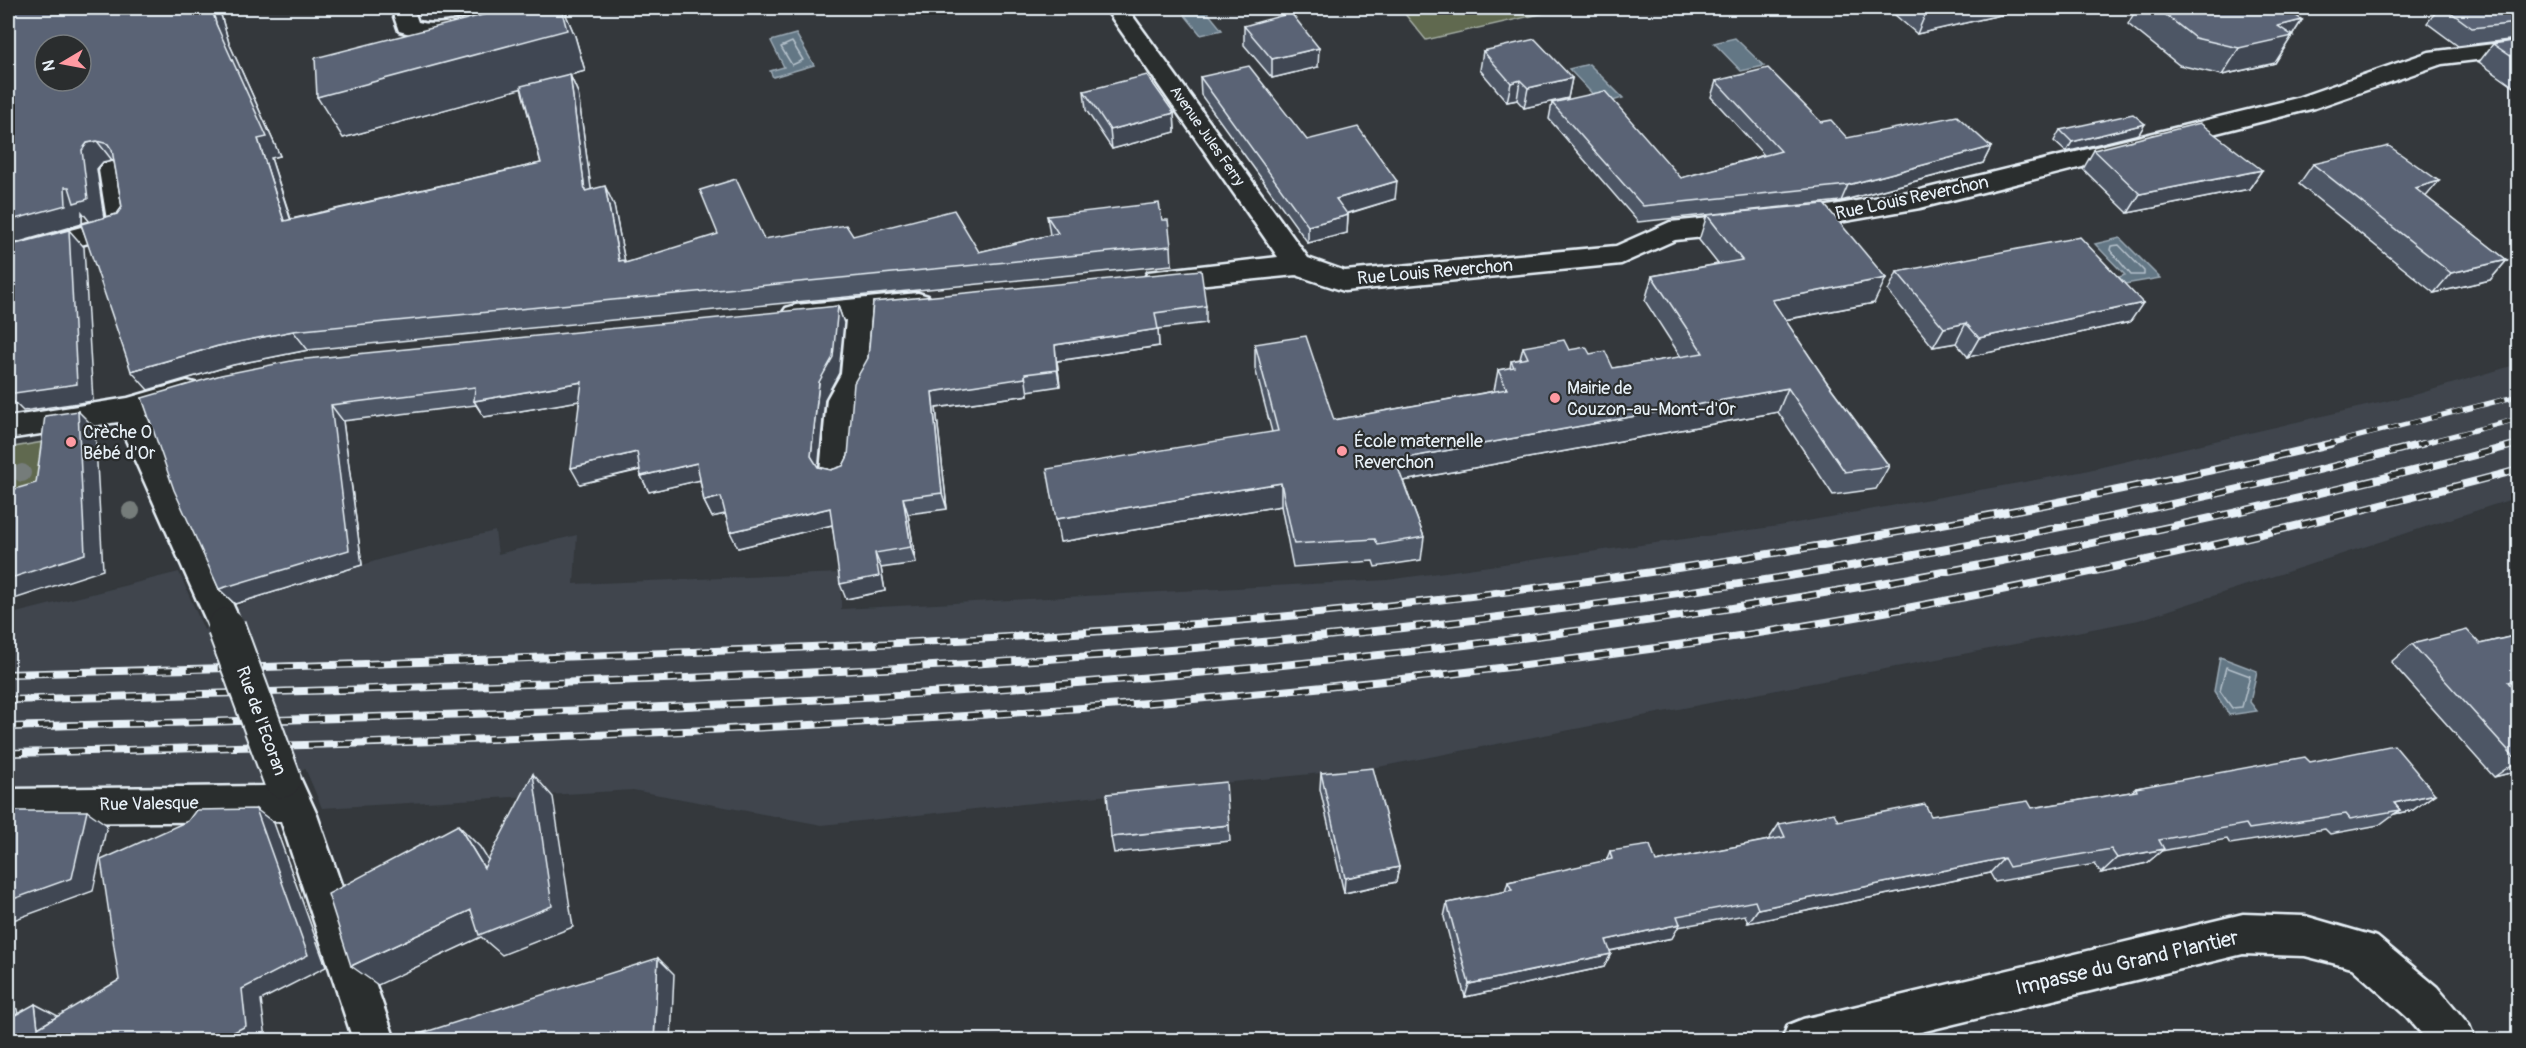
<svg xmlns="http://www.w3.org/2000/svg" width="2526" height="1048" viewBox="0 0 2526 1048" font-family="Pangolin,sans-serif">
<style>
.built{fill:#3f454d}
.green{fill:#606950;stroke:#a4ada4;stroke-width:1.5}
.water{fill:#647785;stroke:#99a8b3;stroke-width:1.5}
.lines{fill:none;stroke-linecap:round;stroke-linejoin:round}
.shore{stroke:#b3c0ca;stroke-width:1.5}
.minor-casing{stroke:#e8f1f8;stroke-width:5}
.minor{fill:#2a2d2e;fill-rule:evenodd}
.rail-far1-casing{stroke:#e8f1f8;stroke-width:5}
.rail-casing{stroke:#e8f1f8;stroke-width:8}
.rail-far1{stroke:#2a2d2e;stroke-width:4;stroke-dasharray:11;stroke-linecap:butt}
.rail{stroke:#2a2d2e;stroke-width:5;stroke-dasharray:15;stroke-linecap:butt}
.minor-bridge-casing{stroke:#e8f1f8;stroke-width:41;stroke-linecap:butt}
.minor-bridge{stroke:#2a2d2e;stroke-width:37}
.tree{fill:#757c7a}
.wall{fill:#4d5665;stroke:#e8f1f8;stroke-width:1.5;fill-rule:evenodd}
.shaded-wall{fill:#3f4652;stroke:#e8f1f8;stroke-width:1.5}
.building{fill:#5a6475;stroke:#e8f1f8;stroke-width:1.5;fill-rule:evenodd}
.poi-dot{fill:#ff9aa2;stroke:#2a2d2e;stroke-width:2}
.labels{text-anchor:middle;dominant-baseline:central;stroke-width:4.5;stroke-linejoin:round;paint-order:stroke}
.far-street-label{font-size:15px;fill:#e8f1f8;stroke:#2a2d2e}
.street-label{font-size:18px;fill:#e8f1f8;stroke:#2a2d2e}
.poi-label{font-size:18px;fill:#e8f1f8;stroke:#2a2d2e;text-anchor:start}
.near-street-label{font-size:21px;fill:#e8f1f8;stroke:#2a2d2e}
</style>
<rect width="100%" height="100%" fill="#34383c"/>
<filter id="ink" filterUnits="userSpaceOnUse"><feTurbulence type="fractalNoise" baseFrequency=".0167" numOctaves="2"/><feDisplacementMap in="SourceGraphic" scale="12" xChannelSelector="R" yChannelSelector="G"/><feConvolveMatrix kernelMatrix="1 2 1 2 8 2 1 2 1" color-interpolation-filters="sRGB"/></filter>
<g filter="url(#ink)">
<!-- built -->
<path class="built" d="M2518 364V497L2139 620 1378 767 822 825 633 790 322 808 305 768 263 792H8V615L179 572 204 630 244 602 385 558 495 531 498 554 577 535 574 584 841 573V609L1387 580 1779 526 2080 472 2418 394Z"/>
<!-- green -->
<g class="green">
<path d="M1400 8H1566L1426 40Z"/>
<path d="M61 439 54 500 8 512V448Z"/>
</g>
<!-- water -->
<g class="water">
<path d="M1179 8H1204L1222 30 1201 35Z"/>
<path d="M796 34 814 65 773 77 770 71 784 67 771 41Z"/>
<path d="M1735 38 1764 66 1741 71 1714 43Z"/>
<path d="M1589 64 1623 98 1602 104 1569 69Z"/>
<path d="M2120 238 2160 278 2125 284 2119 277 2125 275 2095 244Z"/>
<path d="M2220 657 2257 671 2250 702 2257 711 2229 715 2214 691Z"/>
</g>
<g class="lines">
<!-- shore -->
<g class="shore">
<path d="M792 42 803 60 792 65 781 47Z"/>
<path d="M2119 245 2144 271V275H2131L2110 250 2111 246Z"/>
<path d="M2226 667 2250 676 2242 707 2232 708 2220 691Z"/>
</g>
<defs>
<g id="minor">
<path d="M391 8H413L418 22C453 31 491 4 528 8L520 17 432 40 399 31Z"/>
<path d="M1105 8H1127L1308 258 1345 271 1616 246 1670 222 1822 207 1920 190 2297 98 2429 52 2518 41V55L2442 64 2315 108 1920 208 1822 225 1675 240 1621 264 1344 291 1296 275 1158 289 1148 286 1144 279 1148 272 1278 257Z"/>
<path d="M112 162 121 164 125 170 136 225 132 231 8 265V247L107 220 99 170 103 164Z"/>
<path d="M918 293 928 296 932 303 928 310 876 317 871 374 857 399 852 472 847 481 836 484 825 481 820 472 827 399 841 374 846 320 796 325 786 322 781 315 786 308 796 305Z"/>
<path d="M187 381 198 384 202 392 198 400 146 415 243 627 238 637 226 642 214 637 209 627 118 422 8 439V417L128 398Z"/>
<path d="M284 766 297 771 317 815 395 1040H353L281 821 16 823 8 826V791L13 789 266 786 271 771Z"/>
<path d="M2243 914 2305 916 2377 937 2437 987 2469 1025 2475 1040H2427L2407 1017 2352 968 2305 956 2243 954 1888 1040H1782L1788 1025 1803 1019Z"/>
</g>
</defs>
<!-- minor casing -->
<use href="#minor" class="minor-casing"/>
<!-- minor -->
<use href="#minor" class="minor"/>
<defs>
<g id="rail-far1">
<path d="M2324 445 2518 396"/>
<path d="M2416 445 2518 419"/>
<path d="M2512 445 2518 444"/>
</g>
<g id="rail">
<path d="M8 674C227 669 447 662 666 653 877 645 1088 635 1299 615 1647 581 1990 522 2330 444"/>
<path d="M8 700C379 688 750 681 1120 654 1558 621 1997 555 2422 444"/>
<path d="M8 727C419 716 832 708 1241 669 1675 629 2097 554 2518 444"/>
<path d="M8 753C596 738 1189 722 1772 631 2024 591 2272 535 2518 470"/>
</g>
</defs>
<!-- rail-far1 casing -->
<use href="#rail-far1" class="rail-far1-casing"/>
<!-- rail casing -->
<use href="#rail" class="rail-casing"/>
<!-- rail-far1 -->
<use href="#rail-far1" class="rail-far1"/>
<!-- rail -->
<use href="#rail" class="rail"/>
<defs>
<path id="minor-bridge" d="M226 627 282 779"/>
</defs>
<!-- minor-bridge casing -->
<use href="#minor-bridge" class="minor-bridge-casing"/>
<!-- minor-bridge -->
<use href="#minor-bridge" class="minor-bridge"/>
</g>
<!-- trees -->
<g class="tree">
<circle cx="22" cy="473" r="9"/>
<circle cx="131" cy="511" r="9"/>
</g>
<!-- wall -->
<g class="wall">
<path d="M8 8H219L229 43 280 156 271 158 291 219 541 163 521 88 343 138 510 8H563L575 36 585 71 570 75 578 93 591 189 614 205 625 263 764 239 853 236 979 252 1050 235 1047 216 1162 220 1171 246 1172 265 308 350 233 365 148 390 81 225 16 243 8 234ZM112 160H114L122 207 117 214 104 217 97 169 103 162ZM82 212 90 221 82 223Z"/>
<path d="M1887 8H2031L1917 34Z"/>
<path d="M2137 8H2285L2302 20 2275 63 2222 75 2179 65 2128 24Z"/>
<path d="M2439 8H2518V39L2458 46 2427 23Z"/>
<path d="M1244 26 1318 67 1272 78 1244 45Z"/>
<path d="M2518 40V86L2514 87 2479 62 2493 44Z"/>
<path d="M1483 51 1572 78 1568 98 1524 108 1517 100 1507 102 1480 70Z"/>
<path d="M1200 77 1307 140 1395 199 1347 214 1348 215 1347 233 1308 243 1201 95Z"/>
<path d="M1716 81 1821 122 1847 138 1991 147 1983 163 1841 201 1638 222 1549 119 1552 103 1681 178 1764 155 1711 97Z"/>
<path d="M1084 91 1174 113 1175 132 1112 149 1086 110Z"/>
<path d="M2060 130 2139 134 2066 152 2054 141Z"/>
<path d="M2094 150 2262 170 2249 189 2128 213 2083 169Z"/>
<path d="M2313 164 2426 197 2507 260 2490 280 2434 293 2299 184Z"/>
<path d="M1707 215 1874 303 1785 320 1826 381 1889 466 1876 489 1833 495 1778 412 1403 481 1424 537 1421 560 1375 567 1373 561 1293 567 1281 506 1060 542 1272 432 1255 368V344L1334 420 1494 391 1498 370 1510 368 1511 361 1520 359 1523 347 1569 350 1590 354 1613 368 1681 357 1645 301 1652 276 1718 264 1699 240Z"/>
<path d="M1897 272 2130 322 1968 357 1956 343 1933 347 1888 291Z"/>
<path d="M873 302 1206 306V323L1158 329 1159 346 1057 361 1060 386 1028 391V395L936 408 947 509 908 514 916 563 881 568 885 591 846 599 832 525 738 548 725 514 712 517 704 501 700 480 649 492 641 476 640 470 580 484 579 401 484 417 476 405 343 421 362 565 235 604 219 589 142 398 838 306 844 323 839 373 825 399 818 467 831 470 843 466 848 456 868 358Z"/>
<path d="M2518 635V691H2516L2518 771 2494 777 2391 662 2412 644H2480Z"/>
<path d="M2310 762 2435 794 2413 810 2394 814 2379 825 2330 834 2325 829 2230 844 2227 839 2161 851 2147 863 2101 873 2095 864 1995 882 1990 873 1748 923 1745 915 1678 927 1672 938 1610 951 1604 967 1465 997 1444 917 1447 903 1505 892 1508 882 1606 861 1610 851 1656 862 1769 840V839L1779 824 1931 816 2032 808 2131 792 2136 788Z"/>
<path d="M1321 773 1399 867 1396 882 1344 893 1320 789Z"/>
<path d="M1229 825 1230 841 1114 853 1111 837Z"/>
</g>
<!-- shaded-wall -->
<g class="shaded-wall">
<path d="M212 8H219L229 43 280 156 271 158 297 240 284 221 258 139 216 24Z"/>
<path d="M561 8H563L575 36 585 71 570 75 578 93 594 210 585 191 570 75 343 138 317 97Z"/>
<path d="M1928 8H2031L1917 34Z"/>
<path d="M2302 20 2275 63 2222 75 2239 48 2278 26Z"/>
<path d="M1319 48 1318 67 1272 78V59Z"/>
<path d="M1572 78 1568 98 1524 108 1528 88Z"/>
<path d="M1520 80 1517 100 1507 102 1511 83Z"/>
<path d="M1174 113 1175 132 1112 149 1110 130Z"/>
<path d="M2145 124 2139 134 2066 152 2072 142Z"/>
<path d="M97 141 112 160 103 162 97 169 104 218 90 222 82 212V224L16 243 8 234V221L65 187 82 150 87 143Z"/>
<path d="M1991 147 1983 163 1841 201 1848 185Z"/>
<path d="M2262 170 2249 189 2128 213 2140 194Z"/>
<path d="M1397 181 1395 199 1335 217 1336 199Z"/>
<path d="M2439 181 2423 200 2415 188Z"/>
<path d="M605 186 614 205 625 262 633 279 619 261Z"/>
<path d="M1348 215 1347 233 1308 243V226Z"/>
<path d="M69 230 84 247 93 401 23 411 8 396V394Z"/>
<path d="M2507 260 2490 280 2434 293 2451 273Z"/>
<path d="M1886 278 1874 303 1762 324 1772 300Z"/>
<path d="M2143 303 2130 322 1968 357 1979 338Z"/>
<path d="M838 306 844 323 839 373 825 399 818 472 811 456 819 382Z"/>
<path d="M1966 323 1956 343 1933 347 1944 328Z"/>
<path d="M1158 329 1159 346 1057 361 1060 386 1057 370 1055 345Z"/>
<path d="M293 331 308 350 233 365 148 390 131 371 218 346Z"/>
<path d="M1025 374 1028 395 936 408 947 509 942 493 932 392Z"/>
<path d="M582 382 591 399 484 417 474 401Z"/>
<path d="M1788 388 1778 412 1392 483 1395 460Z"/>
<path d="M331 405 343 421 362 565 235 604 219 589Z"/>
<path d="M78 411 95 428 103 570 8 601V579Z"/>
<path d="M637 452 646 468 580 484 571 468Z"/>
<path d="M697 463 705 479 649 492 641 476Z"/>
<path d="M1281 483V506L1060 542 1056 519Z"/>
<path d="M721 497 729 513 712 517 704 501Z"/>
<path d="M903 498 908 514 916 563 911 547Z"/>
<path d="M830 508 836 524 738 548 730 532Z"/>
<path d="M875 553 881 568 885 591 846 599 840 584Z"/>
<path d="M2518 679V691L2485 699 2508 682Z"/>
<path d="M2518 761V771L2494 777Z"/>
<path d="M533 774 553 797 573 927 502 955 481 937 378 985 351 966 471 910Z"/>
<path d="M2435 794 2413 810 2394 814 2400 810 2394 803Z"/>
<path d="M256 809 274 823 326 967 261 1000 266 1038 260 1041H216L242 989Z"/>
<path d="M87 811 107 825 93 891 8 922V901Z"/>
<path d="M458 825 480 847 506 889 484 868Z"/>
<path d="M2164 849 2147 863 2101 873 2117 858Z"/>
<path d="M2004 858 1990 873 1748 923 1758 909Z"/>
<path d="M1399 867 1396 882 1344 893 1345 878Z"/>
<path d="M1680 924 1672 938 1599 953 1606 940Z"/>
<path d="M1611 954 1604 967 1465 997 1469 984Z"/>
<path d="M658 958 674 974 671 1041H654Z"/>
<path d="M8 989V1005L17 1009 21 1036 8 1029Z"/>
<path d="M35 1004 58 1016 38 1028Z"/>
</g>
<!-- building -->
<g class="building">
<path d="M8 8H212L216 24 267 137 258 139 284 221 541 163 521 86 570 74 585 191 605 186 619 261 624 260 625 263 718 234 700 190 736 179 764 239 846 225 853 236 954 210 979 252 1058 233 1047 216 1159 203 1162 220H1168L1171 246 293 331 218 346 131 371 81 224 117 214 122 207 112 150 108 144 97 141 87 143 82 150 88 199 74 203 69 187H65L66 205 8 221ZM45 45H81V81H45Z"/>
<path d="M510 8H561L567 30 317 97 315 58Z"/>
<path d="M2157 8H2285L2302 20 2278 26 2293 36 2239 48 2195 38Z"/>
<path d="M2445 8H2518V23L2472 28Z"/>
<path d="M1291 13 1319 48 1272 59 1244 26Z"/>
<path d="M1535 39 1572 78 1528 88 1520 80 1511 83 1483 51Z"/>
<path d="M2518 40V61L2493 44Z"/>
<path d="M1249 66 1307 140 1358 127 1397 181 1336 199 1348 215 1308 226 1200 77Z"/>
<path d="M1768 68 1821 122 1831 120 1847 138 1957 116 1991 147 1848 185 1643 206 1552 103 1605 91 1681 178 1781 151 1716 81Z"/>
<path d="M1147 75 1174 113 1110 130 1084 91Z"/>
<path d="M2133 114 2145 124 2072 142 2060 130Z"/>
<path d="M2200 123 2262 170 2140 194 2094 150Z"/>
<path d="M2389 146 2439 181 2415 188 2507 260 2451 273 2313 164Z"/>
<path d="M1824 204 1886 278 1772 300 1826 381 1889 466 1845 472 1788 388 1395 460 1424 537 1378 545 1375 539 1294 544 1281 483 1056 519 1047 469 1278 431 1255 344 1306 336 1334 420 1507 389 1498 370 1514 367 1511 361 1528 358 1523 347 1564 340 1569 350 1586 347 1590 354 1605 351 1613 368 1703 353 1652 276 1742 260 1707 215Z"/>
<path d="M69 230 77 384 8 394V246Z"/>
<path d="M2080 237 2143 303 1979 338 1966 323 1944 328 1897 272Z"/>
<path d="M1201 270 1206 306 1155 313 1158 329 1055 345 1057 370 1025 374V378L932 392 942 493 903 498 911 547 875 553 879 576 840 584 830 508 730 532 721 497 704 501 697 463 641 476 637 452 571 468 582 382 474 401 475 387 331 405 349 550 219 589 174 490 142 398 221 375 296 360 838 306 833 357 819 382 811 456 818 467 831 470 843 466 848 456 854 383 868 358 873 302Z"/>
<path d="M78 411 85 554 8 579V491L36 483 45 416Z"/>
<path d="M2467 630 2480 644 2518 635V679L2508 682 2518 694V761L2412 644Z"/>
<path d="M2394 745 2435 794 2394 803 2400 810 2350 819 2346 814 2249 829 2246 824 2159 840 2164 849 2117 858 2111 849 2009 867 2004 858 1758 909 1755 901 1677 916 1680 924 1606 940 1611 954 1469 984 1447 903 1512 890 1508 882 1612 859 1610 851 1650 845 1656 862 1785 837 1779 824 1834 813 1838 821 1925 804 1931 816 2028 801 2032 808 2137 791 2136 788 2305 757 2310 762Z"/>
<path d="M1373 768 1399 867 1345 878 1321 773Z"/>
<path d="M533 774 552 906 479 935 471 910 351 966 328 894 458 825 484 868Z"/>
<path d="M1226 782 1229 825 1111 837 1107 794Z"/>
<path d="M256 809 308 955 242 989 246 1026 216 1041H8V1019L35 1004 38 1028 119 980 101 860 188 821 196 810Z"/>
<path d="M8 811H87L72 878 8 901Z"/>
<path d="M658 958 654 1041H397Z"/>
</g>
</g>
<!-- markers -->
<g class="poi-dot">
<circle cx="1555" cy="398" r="6"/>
<circle cx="71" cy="442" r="6"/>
<circle cx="1342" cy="451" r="6"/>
</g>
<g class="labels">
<!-- far-street labels -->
<g class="far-street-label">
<text transform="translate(1207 136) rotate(55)">Avenue Jules Ferry</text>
</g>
<!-- street labels -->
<g class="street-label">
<text transform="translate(1912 198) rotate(-12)">Rue Louis Reverchon</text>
<text transform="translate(1435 272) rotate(-5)">Rue Louis Reverchon</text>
<text transform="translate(261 721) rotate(70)">Rue de l'Ecoran</text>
<text transform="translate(149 804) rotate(-1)">Rue Valesque</text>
</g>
<!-- poi labels -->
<g class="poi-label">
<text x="1567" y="388">Mairie de<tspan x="1567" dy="21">Couzon-au-Mont-d'Or</tspan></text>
<text x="83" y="432">Crèche O<tspan x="83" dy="21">Bébé d'Or</tspan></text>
<text x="1354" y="441">École maternelle<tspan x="1354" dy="21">Reverchon</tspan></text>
</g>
<!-- near-street labels -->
<g class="near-street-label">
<text transform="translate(2127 963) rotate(-13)">Impasse du Grand Plantier</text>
</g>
</g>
<!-- margin -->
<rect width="2526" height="1048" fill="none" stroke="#2a2d2e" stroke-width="30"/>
<rect x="15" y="15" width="2496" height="1018" fill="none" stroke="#e8f1f8" stroke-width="2" filter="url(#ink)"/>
<!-- north arrow -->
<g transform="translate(63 63) rotate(260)"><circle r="28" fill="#2a2d2e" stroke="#767b7f" stroke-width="1.5"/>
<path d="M0-4.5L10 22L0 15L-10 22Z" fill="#ff9aa2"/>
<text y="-9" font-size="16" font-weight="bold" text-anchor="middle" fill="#e8f1f8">N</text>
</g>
</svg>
